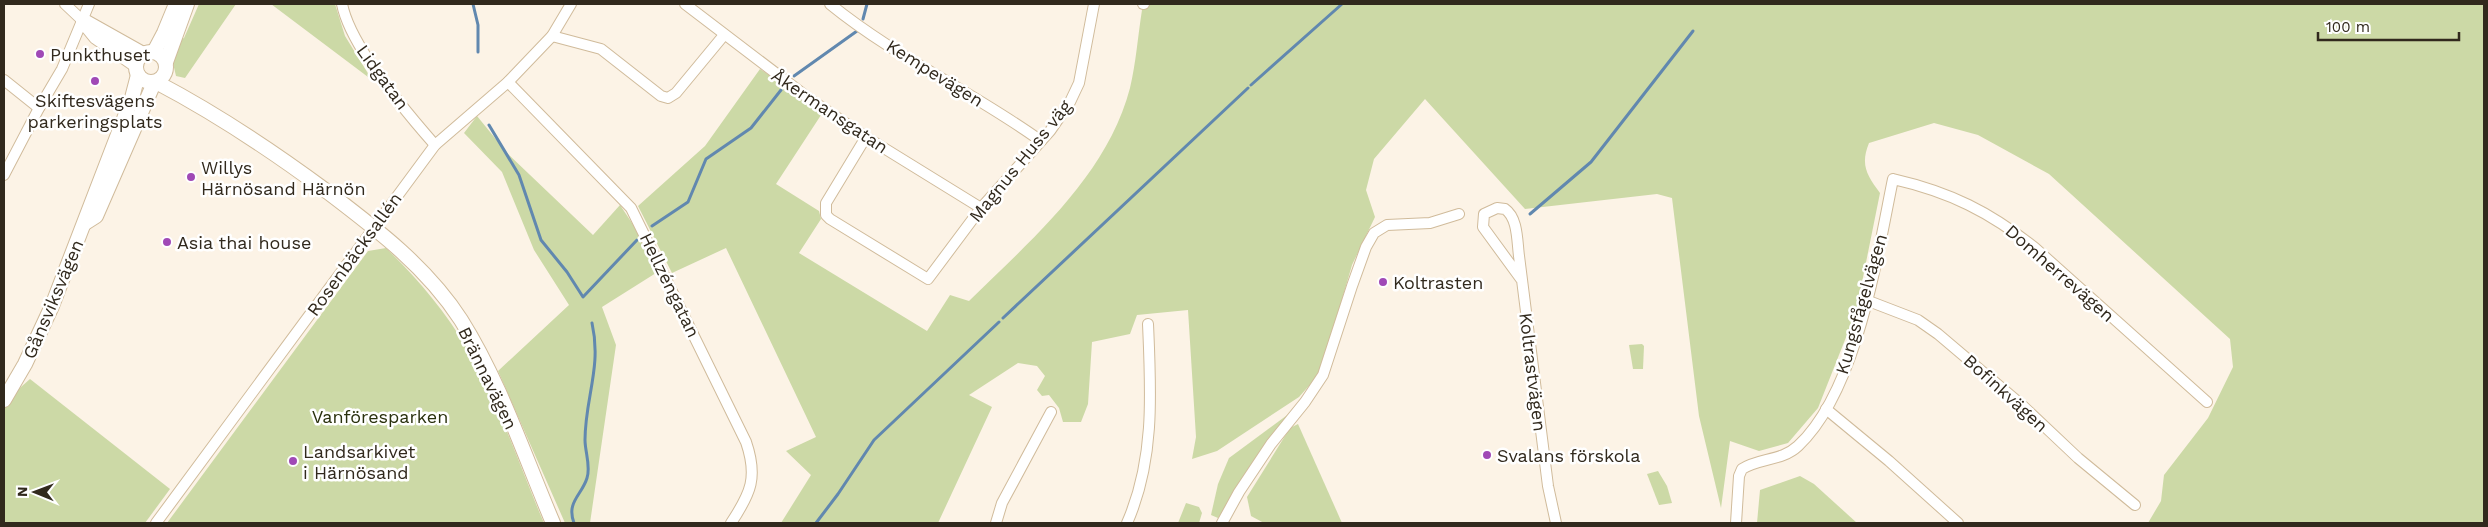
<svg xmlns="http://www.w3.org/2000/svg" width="2488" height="527" viewBox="0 0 2488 527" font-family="'Work Sans',sans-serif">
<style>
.green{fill:#ccd9a6}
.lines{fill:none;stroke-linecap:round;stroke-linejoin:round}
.stream{stroke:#6188af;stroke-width:3}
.street-casing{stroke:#d0bb9b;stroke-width:12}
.secondary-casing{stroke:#d0bb9b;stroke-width:16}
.street{stroke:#fff;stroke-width:10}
.secondary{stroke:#fff;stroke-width:14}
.poi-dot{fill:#a049b6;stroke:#fff;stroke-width:2}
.labels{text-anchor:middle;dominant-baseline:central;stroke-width:5;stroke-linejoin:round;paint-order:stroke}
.poi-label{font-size:18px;fill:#31291d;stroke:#fff;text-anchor:start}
.street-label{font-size:18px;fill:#31291d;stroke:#fff}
.park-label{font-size:18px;fill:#29300d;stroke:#fff}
</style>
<rect width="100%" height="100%" fill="#fcf3e6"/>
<!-- green -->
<g class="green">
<path d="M199 4H236L185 78 176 76 172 59 175 42 184 38Z"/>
<path d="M271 4H335L345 36 372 80Z"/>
<path d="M1140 4H2484V523H2148L2161 501 2164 475 2208 418 2233 367 2230 339 2049 174 1978 135 1934 123 1869 143C1860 165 1867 175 1880 193L1856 312 1818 408 1788 443 1759 451 1730 441 1721 508 1699 416 1672 198 1657 194 1525 209 1425 99 1374 159 1366 190 1375 217 1352 265 1325 358 1315 379 1299 397 1217 451 1192 459 1196 437 1188 310 1137 315 1130 334 1092 342 1088 404 1081 422H1063L1059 408 1049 395 1042 396 1037 390 1045 376 1037 366 1018 363 969 395 992 407 938 523H781L811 475 786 451 816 437 726 248 672 273 638 206 705 146 760 69 823 112 776 184 819 211 821 219 799 253 927 331 950 295 969 301C1031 240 1107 176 1130 88 1136 63 1138 35 1142 10Z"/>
<path d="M477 116 508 154 593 235 620 205 636 229 656 273 602 307 616 345 590 523H565L498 371 569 305 534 250 502 172 464 133Z"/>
<path d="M386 248C417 278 445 311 467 348 499 403 519 465 544 523H167L368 251Z"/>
<path d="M1642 344 1644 346 1643 369H1633L1629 345Z"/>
<path d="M30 379 170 489 145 523H4V402Z"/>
<path d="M1290 413 1218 518 1211 515 1218 484 1229 458Z"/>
<path d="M1298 424 1342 523H1264L1251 516 1247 497 1290 428Z"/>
<path d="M1658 471 1667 486 1672 503 1659 505 1647 474Z"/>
<path d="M1800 476 1814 484 1857 523H1757L1760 490Z"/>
<path d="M1186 503 1199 507 1202 513 1199 523H1178Z"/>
</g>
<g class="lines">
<!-- stream -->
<g class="stream">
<path d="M473 4 478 25V52"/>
<path d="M863 19 867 4"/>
<path d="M794 76 857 31"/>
<path d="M1251 85 1342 4"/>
<path d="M489 125 519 175 541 240 567 272 583 297 637 240"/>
<path d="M1530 214 1591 162 1693 31"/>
<path d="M652 226 688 202 706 159 751 128 781 90"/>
<path d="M1003 318 1248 88"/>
<path d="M574 523C566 502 582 495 587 478 591 466 585 452 585 440 585 398 602 367 592 323"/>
<path d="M816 523 838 494 874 440 999 322"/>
</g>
<defs>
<g id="street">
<path d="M65 4 83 21"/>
<path d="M342 4C350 45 406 112 435 145"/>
<path d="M685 4 811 100 866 137 981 208"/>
<path d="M830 4C895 57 973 92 1041 141"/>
<path d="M1143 4H1144"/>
<path d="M552 36 601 49 661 96 668 98 676 93 724 35"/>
<path d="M4 80 39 108"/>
<path d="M508 82 631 208 746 442C758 477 751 493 731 523"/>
<path d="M866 137 826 203V215L830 219 928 279 981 208 1050 131 1070 102 1079 83 1094 4"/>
<path d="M4 175 39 108 62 69 89 4"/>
<path d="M1521 279 1483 227 1484 214 1497 208 1505 209C1518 218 1517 241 1519 256L1548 486 1556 523"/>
<path d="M1866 300 1918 320 1938 334 2023 406 2078 458 2135 505"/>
<path d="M1826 409 1889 461 1958 523"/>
<path d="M156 523 435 145 508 82 552 36 571 4"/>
<path d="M996 523 1002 503 1051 412"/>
<path d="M1127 523C1155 460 1151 392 1148 324"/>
<path d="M1222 523 1239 492 1271 444 1305 402 1323 375 1352 286 1366 247 1374 233 1387 225 1430 223 1459 214"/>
<path d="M1736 523 1739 476 1742 469C1759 458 1782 461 1798 446 1857 391 1877 257 1893 179 1950 192 1990 212 2035 248L2207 402"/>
</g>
<g id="secondary">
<path d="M83 21 96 37 136 65"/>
<path d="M86 22 143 54"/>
<circle cx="151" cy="67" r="15"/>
<path d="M154 52 164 33 176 4"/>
<path d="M166 62 187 4"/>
<path d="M156 82C215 113 271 150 325 190 375 228 426 266 461 320 500 382 524 455 553 523"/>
<path d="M85 223 96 216 154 83"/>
<path d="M4 400 25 364 52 306 132 98 138 75"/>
</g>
</defs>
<!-- street casing -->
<use href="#street" class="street-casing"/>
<!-- secondary casing -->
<use href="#secondary" class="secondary-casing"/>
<!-- street -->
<use href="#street" class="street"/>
<!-- secondary -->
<use href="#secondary" class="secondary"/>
</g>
<!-- markers -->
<g class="poi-dot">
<circle cx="40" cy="54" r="5"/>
<circle cx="95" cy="81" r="5"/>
<circle cx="191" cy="177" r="5"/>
<circle cx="167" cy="242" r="5"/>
<circle cx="1383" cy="282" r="5"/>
<circle cx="1487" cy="455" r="5"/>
<circle cx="293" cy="461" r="5"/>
</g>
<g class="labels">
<!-- poi labels -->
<g class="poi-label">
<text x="50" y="54">Punkthuset</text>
<text x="95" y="100" text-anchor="middle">Skiftesvägens<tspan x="95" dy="21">parkeringsplats</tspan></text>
<text x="201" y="167">Willys<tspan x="201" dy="21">Härnösand Härnön</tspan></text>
<text x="177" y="242">Asia thai house</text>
<text x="1393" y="282">Koltrasten</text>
<text x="303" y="451">Landsarkivet<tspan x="303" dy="21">i Härnösand</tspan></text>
<text x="1497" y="455">Svalans förskola</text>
</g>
<!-- street labels -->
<g class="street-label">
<text transform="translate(935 73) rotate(32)">Kempevägen</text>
<text transform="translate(383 77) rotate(54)">Lidgatan</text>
<text transform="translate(830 111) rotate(34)">Åkermansgatan</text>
<text transform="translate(1020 161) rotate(-51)">Magnus Huss väg</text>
<text transform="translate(354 254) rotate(-54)">Rosenbäcksallén</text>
<text transform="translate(2060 273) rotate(41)">Domherrevägen</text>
<text transform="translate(670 285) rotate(64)">Hellzéngatan</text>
<text transform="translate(53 299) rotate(-67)">Gånsviksvägen</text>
<text transform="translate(1861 304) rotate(-74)">Kungsfågelvägen</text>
<text transform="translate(1533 372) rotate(83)">Koltrastvägen</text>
<text transform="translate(488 378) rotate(64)">Brännavägen</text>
<text transform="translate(2006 393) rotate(42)">Bofinkvägen</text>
</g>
<!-- park labels -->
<g class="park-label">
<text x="380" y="416">Vanföresparken</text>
</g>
</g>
<!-- border -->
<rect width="2488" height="527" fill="none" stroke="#31291d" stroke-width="10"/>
<!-- north arrow -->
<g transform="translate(35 492) rotate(271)" stroke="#ffffff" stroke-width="4" paint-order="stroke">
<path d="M0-4L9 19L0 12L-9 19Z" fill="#31291d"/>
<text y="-8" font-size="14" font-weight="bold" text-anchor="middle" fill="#31291d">N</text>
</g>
<!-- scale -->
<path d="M2318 32v8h141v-8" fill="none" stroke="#31291d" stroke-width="2.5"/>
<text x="2326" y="32" font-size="15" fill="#31291d" stroke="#ffffff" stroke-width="4" paint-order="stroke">100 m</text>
</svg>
